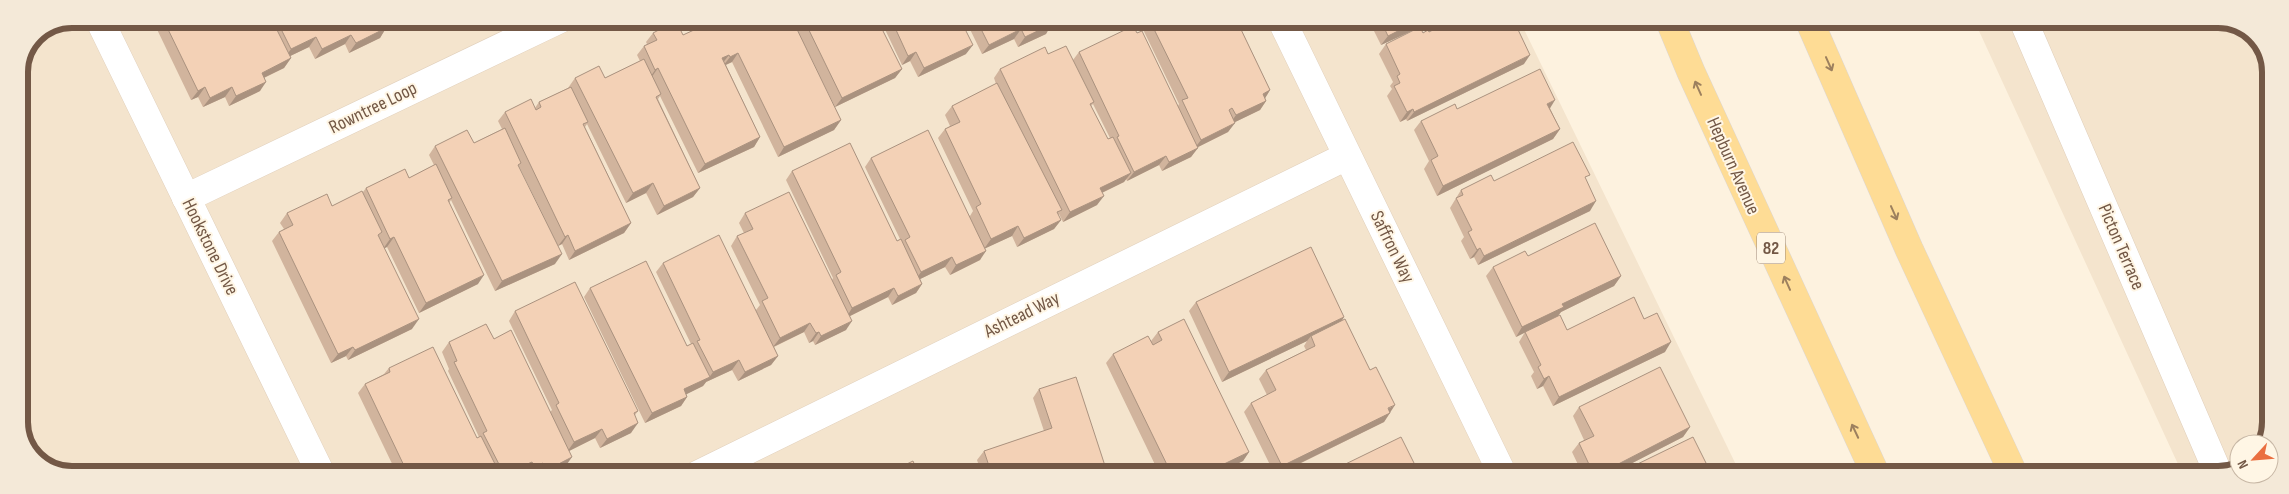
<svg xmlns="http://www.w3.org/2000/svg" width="2289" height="494" viewBox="0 0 2289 494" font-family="'Sofia Sans Condensed',sans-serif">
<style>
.residential{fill:#f4e4cd}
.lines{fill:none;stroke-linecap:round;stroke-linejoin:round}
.minor-casing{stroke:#e0cfbb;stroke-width:29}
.major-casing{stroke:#ddd7d3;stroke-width:29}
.minor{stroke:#fff;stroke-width:28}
.major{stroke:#fedc95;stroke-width:28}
.wall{fill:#d1b49d;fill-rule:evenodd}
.shaded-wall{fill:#aa927f}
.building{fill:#f3d1b6;stroke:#aa927f}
.oneway{stroke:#9d805e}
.labels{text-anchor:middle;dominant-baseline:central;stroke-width:4;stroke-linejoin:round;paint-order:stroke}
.shield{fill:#fff6e5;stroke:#9d8776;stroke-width:1}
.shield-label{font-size:18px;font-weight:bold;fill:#735846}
.street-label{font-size:19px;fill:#735846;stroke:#fff6e5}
.rim{fill:none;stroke:#735846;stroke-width:6}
</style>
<rect width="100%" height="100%" fill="#fdf2df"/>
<!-- residential -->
<g class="residential">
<path d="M71 19H1519L1741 475 61 474 34 460 19 429V71L34 34Z"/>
<path d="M1974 20H2228L2255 34 2270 65 2269 433 2263 444H2239V467L2218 475H2183Z"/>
</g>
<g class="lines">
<defs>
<g id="minor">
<path d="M99 19 321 474"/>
<path d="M1281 19 1503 475"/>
<path d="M2023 20 2219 475"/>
<path d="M186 198 560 19"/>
<path d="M697 475 1347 156"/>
</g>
<g id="major">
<path d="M1669 19 1691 72 1876 475"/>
<path d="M1809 20 1909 249 2014 475"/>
</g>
</defs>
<!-- minor casing -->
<use href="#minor" class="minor-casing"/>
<!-- major casing -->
<use href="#major" class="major-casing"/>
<!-- minor -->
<use href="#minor" class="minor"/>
<!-- major -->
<use href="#major" class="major"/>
</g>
<!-- wall -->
<g class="wall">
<path d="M152 19H264L266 23 270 22 269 19H382L386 28 380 38 349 53 345 44 315 59 309 47 290 56 291 58 284 68 264 78 260 91 229 106 225 97 203 107 198 97 191 100Z"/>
<path d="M718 19H877L902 69 895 78 835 107 798 31 841 120 834 130 778 157 732 62 726 65 760 137 754 147 698 173 660 96 658 99 700 188 693 197 657 215 646 193 626 203 587 124 585 127 631 223 624 233 569 260 562 244 558 246 519 166 555 264 495 291 451 200 449 203 478 284 419 313 387 247 384 248 412 329 348 360 346 356 331 363 272 241 279 232 284 229 280 223 287 213 332 206 363 192 366 188 409 178 434 165 429 155 435 146 474 143 502 129 498 121 505 112 535 108 539 102 568 88 575 78H605L640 61 637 55 644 46 647 44 646 42 653 33 683 35Z"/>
<path d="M880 19H960L966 54 918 77 910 61 902 65Z"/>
<path d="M965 19H1050L1046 34 1018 47 1014 39 982 54Z"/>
<path d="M1138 19H1236L1270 90 1265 98 1266 101 1260 110 1235 122 1228 132 1198 147 1191 157 1162 171 1159 165 1127 181 1126 179 1124 182 1102 193 1097 205 1063 222 1059 214 1058 215 1061 220 1054 229 1017 247 1012 236 985 248 980 260 950 275 945 267 920 279 922 284 916 293 892 305 888 297 850 316 846 330 815 345 813 341 809 343 804 332 774 347 778 356 771 365 738 381 732 370 706 382 703 386 686 394 687 397 681 406 645 423 584 297 590 288 687 346 691 344 656 272 663 263 756 310 760 305 731 246 737 236 744 233 739 223 745 213 832 280 833 278 786 180 792 171 897 241 900 239 865 167 871 158 970 216 973 211 938 138 945 129 950 126 945 115 952 106 996 84 994 78 1000 69 1048 54 1073 60 1079 52 1137 33 1178 106 1179 104ZM1093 104 1110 138 1108 139 1091 106Z"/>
<path d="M1368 19H1424L1421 21 1416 29 1381 45Z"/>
<path d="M1429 32 1524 64 1407 121 1406 119 1400 122 1387 96 1392 89 1390 86 1393 82 1379 54 1386 44 1423 33Z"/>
<path d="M1550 108 1560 129 1553 139 1437 196 1424 169 1429 161 1414 130 1421 121 1457 109Z"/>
<path d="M1586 180 1590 211 1478 265 1474 257 1470 259 1461 241 1464 237 1450 208 1461 190Z"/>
<path d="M1528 256 1621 276 1614 286 1561 312 1557 317 1516 337 1486 276 1493 267Z"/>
<path d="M1196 302 1344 317 1342 320 1390 413 1384 422 1277 475H1275L1244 412 1251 403 1267 395 1259 379 1266 370 1306 350 1304 346 1307 341 1222 382 1189 311Z"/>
<path d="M515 311 638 411 635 415 631 433 600 448 595 438 569 451 565 467 550 474H538L537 472 532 474H527L526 471 519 474H397L358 393 365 384 384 374 389 368 477 438 479 437 448 371 449 369 442 352 449 342 494 339 550 412 552 410 509 321Z"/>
<path d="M1644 319 1665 352 1553 406 1543 386 1537 389 1531 376 1534 372 1519 342 1525 332 1567 330Z"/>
<path d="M1158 332 1249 452 1243 461 1226 469 1229 475H1160L1106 363 1113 354 1151 341Z"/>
<path d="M1039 389 1108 475H982L977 460 984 451 1044 431 1033 398Z"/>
<path d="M1579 407 1690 427 1683 437 1609 475H1583L1572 452 1579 443 1584 440 1573 416Z"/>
</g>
<!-- shaded-wall -->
<g class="shaded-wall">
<path d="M1417 19H1424L1421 21 1416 29 1381 45 1388 36Z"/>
<path d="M805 22 798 31 795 32 802 23Z"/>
<path d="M1052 24 1046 34 1018 47 1025 37Z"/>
<path d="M386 28 380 38 349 53 356 43Z"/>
<path d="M1021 29 1014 39 982 54 989 45Z"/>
<path d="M351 35 345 44 315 59 322 49Z"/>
<path d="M316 37 309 47 284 59 291 49Z"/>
<path d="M973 45 966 54 918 77 924 68Z"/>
<path d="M916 52 910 61 902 65 908 56Z"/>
<path d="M738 53 732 62 723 66 730 57Z"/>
<path d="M729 55 722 64V58Z"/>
<path d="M1530 55 1524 64 1407 121 1414 112Z"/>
<path d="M291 58 284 68 255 82 262 73Z"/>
<path d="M658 68 651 78 649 79 655 70Z"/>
<path d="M902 69 895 78 835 107 842 98Z"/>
<path d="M266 82 260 91 229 106 236 96Z"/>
<path d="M205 87 198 97 191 100 198 91Z"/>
<path d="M232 87 225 97 203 107 210 98Z"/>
<path d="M1270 90 1264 100 1263 94Z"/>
<path d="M1555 100 1549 110 1547 104Z"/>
<path d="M1266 101 1260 110 1229 125 1236 115Z"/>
<path d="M1413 109 1406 119 1400 122 1407 112Z"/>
<path d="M841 120 834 130 778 157 784 147Z"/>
<path d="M1235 123 1228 132 1194 149 1201 140Z"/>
<path d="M1560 129 1553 139 1437 196 1443 186Z"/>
<path d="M760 137 754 147 698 173 705 164Z"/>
<path d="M1198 148 1191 157 1162 171 1169 162Z"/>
<path d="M1166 156 1159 165 1127 181 1134 172Z"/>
<path d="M1131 173 1124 182 1093 197 1100 188Z"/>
<path d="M653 183 646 193 626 203 633 193Z"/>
<path d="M700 188 693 197 657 215 664 206Z"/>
<path d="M1104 196 1097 205 1063 222 1070 212Z"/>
<path d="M1596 201 1590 211 1478 265 1484 256Z"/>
<path d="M1061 220 1054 229 1017 247 1024 238Z"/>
<path d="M631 223 624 233 569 260 575 251Z"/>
<path d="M1018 226 1012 236 984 249 991 239Z"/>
<path d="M568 235 562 244 558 246 565 237Z"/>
<path d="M394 237 387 247 383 249 390 239Z"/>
<path d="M1480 248 1474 257 1470 259 1477 250Z"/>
<path d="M986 251 980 260 950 275 956 265Z"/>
<path d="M562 254 555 264 495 291 502 281Z"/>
<path d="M952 257 945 267 914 282 921 272Z"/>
<path d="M484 275 478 284 419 313 426 303Z"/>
<path d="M1621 276 1614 286 1561 312 1557 317 1516 337 1522 327 1562 304Z"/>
<path d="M922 284 916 293 892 305 898 296Z"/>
<path d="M894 288 888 297 846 318 852 308Z"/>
<path d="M1344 317 1338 327 1311 336 1307 341 1222 382 1229 372Z"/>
<path d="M419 319 412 329 348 360 355 350Z"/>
<path d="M852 321 846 330 815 345 821 336Z"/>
<path d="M810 323 804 332 773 347 780 338Z"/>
<path d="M819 332 813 341 809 343 816 333Z"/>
<path d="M1671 342 1665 352 1553 406 1559 397Z"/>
<path d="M353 347 346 356 331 363 338 354Z"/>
<path d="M778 356 771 365 738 381 745 372Z"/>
<path d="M739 360 732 370 706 382 713 372Z"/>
<path d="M1549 376 1543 386 1537 389 1544 379Z"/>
<path d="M710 377 703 386 677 399 684 389Z"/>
<path d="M687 397 681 406 645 423 652 413Z"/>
<path d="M1395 405 1384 422 1276 475 1282 466Z"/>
<path d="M638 423 631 433 600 448 607 439Z"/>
<path d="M1690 427 1683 437 1609 475H1597Z"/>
<path d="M602 429 595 438 567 452 574 442Z"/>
<path d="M1249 452 1243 461 1217 474 1224 464Z"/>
<path d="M572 457 565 467 550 474H543L547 470Z"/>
<path d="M532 462 526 471 519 474H505Z"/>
<path d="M543 463 537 472 532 474H530L535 467Z"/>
</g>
<!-- building -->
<g class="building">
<path d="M163 19H264L266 23 272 20 291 58 262 73 266 82 236 96 232 87 210 98 205 87 198 91Z"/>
<path d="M280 19H382L386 28 356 43 351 35 322 49 316 37 291 49 277 21Z"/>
<path d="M718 19H792L841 120 784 147 738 53 730 57 729 55 722 58 760 137 705 164 658 68 655 70 644 46 657 40 653 33 676 21 683 35Z"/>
<path d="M800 19H877L902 69 842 98 805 22 802 23Z"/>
<path d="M891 19H960L973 45 924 68 916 52 908 56Z"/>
<path d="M976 19H1050L1052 24 1025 37 1021 29 989 45Z"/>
<path d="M1149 19H1236L1270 90 1263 94 1266 101 1236 115 1232 108 1229 110 1235 123 1201 140 1182 100 1188 98Z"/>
<path d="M1380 19H1422L1388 36Z"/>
<path d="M1454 19H1492L1493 22 1497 19H1513L1530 55 1414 112 1413 109 1407 112 1394 86 1400 83 1397 76 1400 74 1386 44 1420 27 1423 33 1428 30 1429 32Z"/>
<path d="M1133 26 1137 33 1142 31 1198 148 1169 162 1166 156 1134 172 1117 137 1119 136 1079 52Z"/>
<path d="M1066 46 1094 102 1090 104 1108 139 1113 137 1131 173 1100 188 1104 196 1070 212 1000 69 1045 47 1048 54Z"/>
<path d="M644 59 661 94 656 97 700 188 664 206 653 183 633 193 575 78 599 66 605 78Z"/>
<path d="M1540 69 1555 100 1547 104 1560 129 1443 186 1431 160 1438 156 1421 121 1455 104 1457 109Z"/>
<path d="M997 83 1062 210 1057 212 1061 220 1024 238 1018 226 991 239 976 207 981 204 945 129 960 122 952 106Z"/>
<path d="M571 87 588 122 583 124 631 223 575 251 568 235 565 237 505 112 531 99 536 110 541 107 539 102Z"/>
<path d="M505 128 521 163 518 165 562 254 502 281 435 146 467 130 474 143Z"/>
<path d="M928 130 986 251 956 265 952 257 921 272 905 240 910 237 871 158Z"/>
<path d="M1573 142 1590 175 1585 177 1596 201 1484 256 1480 248 1477 250 1468 232 1472 230 1456 198 1463 195 1461 190 1491 175 1494 181Z"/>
<path d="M850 143 897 241 901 239 922 284 898 296 894 288 852 308 836 275 841 272 792 171Z"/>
<path d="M436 164 452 198 448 200 484 275 426 303 394 237 390 239 366 188 405 169 409 178Z"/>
<path d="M362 191 382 232 378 235 419 319 355 350 353 347 338 354 279 232 293 225 287 213 327 194 332 206Z"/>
<path d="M789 192 852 321 821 336 819 332 816 333 810 323 780 338 762 301 768 298 737 236 753 229 745 213Z"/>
<path d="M1595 223 1621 276 1562 304 1564 307 1522 327 1493 267 1525 251 1528 256Z"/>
<path d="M719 235 778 356 745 372 739 360 713 372 697 341 700 340 663 263Z"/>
<path d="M1311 247 1344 317 1229 372 1196 302Z"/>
<path d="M646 261 687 346 693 343 710 377 684 389 687 397 652 413 590 288Z"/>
<path d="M575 282 638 411 634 413 638 423 607 439 602 429 574 442 556 405 559 403 515 311Z"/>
<path d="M1634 297 1644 319 1657 313 1671 342 1559 397 1549 376 1544 379 1538 367 1541 365 1525 332 1560 315 1567 330Z"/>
<path d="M1184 319 1249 452 1224 464 1229 475H1172L1113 354 1148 336 1153 345 1162 340 1158 332Z"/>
<path d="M1345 319 1370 370 1376 367 1395 405 1388 408 1390 413 1282 466 1251 403 1276 390 1266 370 1315 346 1311 336Z"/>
<path d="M486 324 494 339 511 330 572 457 547 470 543 463 535 467 532 462 504 474 483 433 487 431 454 362 457 361 449 342Z"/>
<path d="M433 347 477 438 481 436 499 472 494 474H408L365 384 390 372 389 368Z"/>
<path d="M1660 367 1690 427 1597 475H1594L1579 443 1594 436 1579 407Z"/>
<path d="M1076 377 1108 475H992L984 451 1052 428 1039 389Z"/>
<path d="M1401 437 1420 475H1323Z"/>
<path d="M1693 437 1710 471 1723 465 1728 475H1615Z"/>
<path d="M913 461 919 475H884Z"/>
</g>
<!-- one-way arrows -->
<defs><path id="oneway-shaft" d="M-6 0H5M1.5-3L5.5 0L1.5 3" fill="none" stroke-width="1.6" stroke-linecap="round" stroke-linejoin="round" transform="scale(1.25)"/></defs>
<g class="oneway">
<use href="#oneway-shaft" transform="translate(1829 64) rotate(66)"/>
<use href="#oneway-shaft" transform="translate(1698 88) rotate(-114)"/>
<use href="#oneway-shaft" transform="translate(1894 213) rotate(66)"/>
<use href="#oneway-shaft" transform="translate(1787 283) rotate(-114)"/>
<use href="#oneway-shaft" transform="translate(1855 431) rotate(-115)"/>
</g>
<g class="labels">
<!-- shield labels -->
<rect class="shield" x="1757" y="232.5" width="28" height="31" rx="4"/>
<g class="shield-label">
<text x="1771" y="248">82</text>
</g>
<!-- street labels -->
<g class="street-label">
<text transform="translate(373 108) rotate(-26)">Rowntree Loop</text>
<text transform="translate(1733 166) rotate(66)">Hepburn Avenue</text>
<text transform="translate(210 247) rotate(64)">Hookstone Drive</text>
<text transform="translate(1392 247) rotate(64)">Saffron Way</text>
<text transform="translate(2121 247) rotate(67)">Picton Terrace</text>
<text transform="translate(1022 315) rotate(-26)">Ashtead Way</text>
</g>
</g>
<!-- crop -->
<path d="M0 0H2289V494H0ZM72 28H2218A44 44 0 0 1 2262 72V422A44 44 0 0 1 2218 466H72A44 44 0 0 1 28 422V72A44 44 0 0 1 72 28Z" fill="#f4e9d8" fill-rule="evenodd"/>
<path class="rim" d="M72 28H2218A44 44 0 0 1 2262 72V422A44 44 0 0 1 2218 466H72A44 44 0 0 1 28 422V72A44 44 0 0 1 72 28Z"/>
<!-- north arrow -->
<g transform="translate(2254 459) rotate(244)"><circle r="24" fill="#fff6e5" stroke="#c7b7a5"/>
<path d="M0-4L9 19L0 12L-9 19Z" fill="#ea6f40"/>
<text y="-8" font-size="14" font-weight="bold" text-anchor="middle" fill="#735846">N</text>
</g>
</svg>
